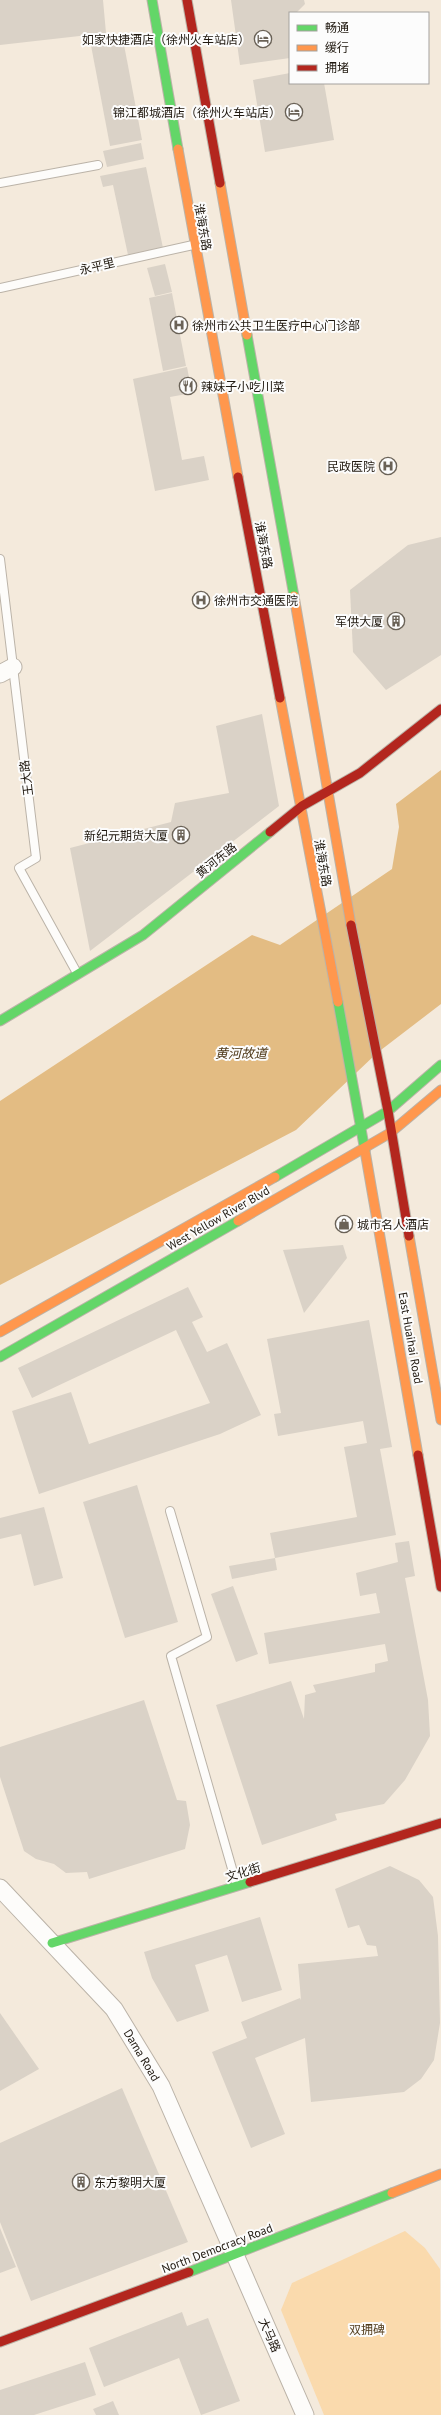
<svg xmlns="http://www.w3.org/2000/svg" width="441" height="2415" viewBox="0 0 441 2415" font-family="'PT Sans','Noto Sans SC',sans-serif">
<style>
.green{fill:#fadaad}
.water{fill:#e3bc83}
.building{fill:#dad2c7}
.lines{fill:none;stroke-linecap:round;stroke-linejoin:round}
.lane-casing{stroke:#bbb3a8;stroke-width:10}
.street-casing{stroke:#bbb3a8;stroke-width:19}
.fast-casing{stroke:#bbb3a8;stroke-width:11}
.slow-casing{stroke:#bbb3a8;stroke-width:11}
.jam-casing{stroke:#bbb3a8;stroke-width:11}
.lane{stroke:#fdfcfa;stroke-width:8}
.street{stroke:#fdfcfa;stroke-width:17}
.fast{stroke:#63d668;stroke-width:9}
.slow{stroke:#ff974d;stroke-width:9}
.jam{stroke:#b3261e;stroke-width:9}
.labels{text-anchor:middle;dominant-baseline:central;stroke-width:4;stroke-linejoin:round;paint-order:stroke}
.poi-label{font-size:12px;fill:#201910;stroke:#fcfcfc;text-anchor:end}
.street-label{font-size:12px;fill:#201910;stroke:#fcfcfc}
.park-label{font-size:12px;fill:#523c1c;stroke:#fcfcfc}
.water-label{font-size:13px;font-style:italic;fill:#4d3716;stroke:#fcfcfc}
</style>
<rect width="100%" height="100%" fill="#f4eadc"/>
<!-- green -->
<path class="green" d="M405 2231 425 2248 440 2269 441 2415H324L281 2310 292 2283Z"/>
<!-- water -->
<path class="water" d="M441 770V1004L377 1053 296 1130 0 1285V1101L252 935 280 945 392 869 399 827 396 804Z"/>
<!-- building -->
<g class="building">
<path d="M0 0H103L106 33 0 45Z"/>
<path d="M231 0H304L305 4 296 13H290V58L240 65Z"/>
<path d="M122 34 142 140 110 146 90 40Z"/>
<path d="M290 73V83H324L334 140 265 152 253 80Z"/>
<path d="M141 143 144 159 107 167 103 151Z"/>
<path d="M146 167 163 248 128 255 113 185 103 187 100 176Z"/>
<path d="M165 264 172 292 155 296 147 268Z"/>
<path d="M172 293 186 366 163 371 149 298Z"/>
<path d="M187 367 192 393 170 397 182 460 204 456 209 480 155 491 133 379Z"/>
<path d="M441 537V655L386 690 353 652 350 590 408 545Z"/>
<path d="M262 714 279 806 90 951 70 848 171 822 175 803 229 793 216 726Z"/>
<path d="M343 1245 347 1258 304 1313 283 1250Z"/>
<path d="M188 1287 203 1317 192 1322 207 1352 227 1343 261 1415 220 1434 39 1494 12 1411 71 1392 89 1444 210 1403 176 1330 32 1398 18 1368Z"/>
<path d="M369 1320 392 1447 380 1449 396 1535 275 1558 277 1570 232 1579 229 1566 275 1558 270 1533 357 1517 344 1447 367 1443 363 1421 278 1436 274 1414 281 1413 267 1339Z"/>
<path d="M137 1485 178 1622 125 1638 83 1502Z"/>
<path d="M44 1507 63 1578 34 1586 21 1534 0 1539V1518Z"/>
<path d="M409 1541 415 1576 405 1578 428 1700 430 1736 405 1780 384 1804 335 1814 337 1820 262 1845 216 1705 291 1681 304 1719 305 1695 316 1692 313 1685 375 1672V1664L388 1661 385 1644 269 1664 264 1633 380 1613 376 1593 360 1596 356 1573 398 1562 395 1543Z"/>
<path d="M233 1586 258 1654 236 1662 211 1594Z"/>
<path d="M144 1700 177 1800 186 1801 190 1825 185 1849 89 1879 87 1872 66 1873 54 1864 36 1859 24 1851 0 1777V1747Z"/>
<path d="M390 1866 419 1880 433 1897 438 1936 440 2023 434 2060 421 2079 404 2092 311 2102 305 2038 255 2058 285 2134 251 2148 212 2052 247 2038 241 2022 300 1998 301 2000 298 1964 378 1956 376 1946 367 1945 359 1925 348 1928 335 1889Z"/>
<path d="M260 1917 282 1990 242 2002 227 1955 195 1965 209 2011 177 2022 152 1978 144 1952Z"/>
<path d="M0 2013 39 2069 0 2091Z"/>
<path d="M122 2088 188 2242 31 2301 0 2222V2143Z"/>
<path d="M0 2228 16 2267 0 2273Z"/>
<path d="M182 2312 187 2326 208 2318 240 2401 201 2415 179 2358 104 2387 89 2348Z"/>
<path d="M85 2362 96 2395 34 2415H0V2390Z"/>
<path d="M113 2401 119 2415H96L93 2409Z"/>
</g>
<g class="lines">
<defs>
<g id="lane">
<path d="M0 183 98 165"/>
<path d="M0 288 193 245"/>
<path d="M0 559 36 858 19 868 77 973"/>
<path d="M170 1511 207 1637 171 1656 237 1886"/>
</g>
<g id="street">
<path d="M0 674 13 667"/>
<path d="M0 1888 114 2009 161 2086 305 2415"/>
</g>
<g id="fast">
<path d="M152 0 178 149"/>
<path d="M247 335 294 596"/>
<path d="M338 1002 365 1151"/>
<path d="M0 1021 143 935 270 832"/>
<path d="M275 1177 388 1111 441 1065"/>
<path d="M0 1357 238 1221"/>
<path d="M52 1943 250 1882"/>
<path d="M189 2272 392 2193"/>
</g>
<g id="slow">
<path d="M178 149 238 477"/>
<path d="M220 183 247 335"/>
<path d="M294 596 351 925"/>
<path d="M280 698 338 1002"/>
<path d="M365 1151 418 1455"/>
<path d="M238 1221 390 1133 441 1090"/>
<path d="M409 1236 441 1420"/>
<path d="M0 1332 275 1177"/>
<path d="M392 2193 441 2174"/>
</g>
<g id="jam">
<path d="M187 0 220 183"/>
<path d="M238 477 280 698"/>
<path d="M270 832 302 806 360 773 441 709"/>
<path d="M351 925 388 1111 409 1236"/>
<path d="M418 1455 441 1587"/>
<path d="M250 1882 441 1823"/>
<path d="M0 2342 189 2272"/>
</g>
</defs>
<!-- lane casing -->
<use href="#lane" class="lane-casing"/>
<!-- street casing -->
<use href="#street" class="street-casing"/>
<!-- fast casing -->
<use href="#fast" class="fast-casing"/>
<!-- slow casing -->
<use href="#slow" class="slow-casing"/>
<!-- jam casing -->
<use href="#jam" class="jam-casing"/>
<!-- lane -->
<use href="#lane" class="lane"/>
<!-- street -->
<use href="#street" class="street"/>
<!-- fast -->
<use href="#fast" class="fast"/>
<!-- slow -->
<use href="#slow" class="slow"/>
<!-- jam -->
<use href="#jam" class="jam"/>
</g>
<!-- icons -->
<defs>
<symbol id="hotel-ring" viewBox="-11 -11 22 22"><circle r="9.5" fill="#fcfcfc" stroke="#6a6257" stroke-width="1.5"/><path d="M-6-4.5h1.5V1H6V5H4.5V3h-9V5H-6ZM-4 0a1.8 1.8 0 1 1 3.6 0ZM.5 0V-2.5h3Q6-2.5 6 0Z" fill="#6a6257"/></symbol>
<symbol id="hospital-ring" viewBox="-11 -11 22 22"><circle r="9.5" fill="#fcfcfc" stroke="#6a6257" stroke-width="1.5"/><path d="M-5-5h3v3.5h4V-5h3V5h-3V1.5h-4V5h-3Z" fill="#6a6257"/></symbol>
<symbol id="restaurant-ring" viewBox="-11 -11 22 22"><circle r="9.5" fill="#fcfcfc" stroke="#6a6257" stroke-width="1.5"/><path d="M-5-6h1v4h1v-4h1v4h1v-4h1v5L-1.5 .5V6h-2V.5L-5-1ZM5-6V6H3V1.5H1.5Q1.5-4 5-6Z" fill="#6a6257"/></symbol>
<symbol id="building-ring" viewBox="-11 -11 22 22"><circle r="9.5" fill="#fcfcfc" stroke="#6a6257" stroke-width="1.5"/><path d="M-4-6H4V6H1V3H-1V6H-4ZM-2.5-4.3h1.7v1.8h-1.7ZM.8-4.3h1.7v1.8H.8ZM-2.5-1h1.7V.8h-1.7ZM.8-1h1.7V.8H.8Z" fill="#6a6257"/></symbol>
<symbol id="shop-ring" viewBox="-11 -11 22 22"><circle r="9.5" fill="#fcfcfc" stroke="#6a6257" stroke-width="1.5"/><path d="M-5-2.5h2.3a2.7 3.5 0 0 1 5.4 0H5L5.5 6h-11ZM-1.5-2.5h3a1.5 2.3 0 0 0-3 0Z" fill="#6a6257"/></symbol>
</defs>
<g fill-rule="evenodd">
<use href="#hotel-ring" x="253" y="29" width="20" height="20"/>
<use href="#hotel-ring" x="284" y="102" width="20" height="20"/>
<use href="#hospital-ring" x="169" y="315" width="20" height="20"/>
<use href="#restaurant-ring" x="178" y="376" width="20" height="20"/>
<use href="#hospital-ring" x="378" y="456" width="20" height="20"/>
<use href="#hospital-ring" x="191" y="590" width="20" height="20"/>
<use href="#building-ring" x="386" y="611" width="20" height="20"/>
<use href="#building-ring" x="171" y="825" width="20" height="20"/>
<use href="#shop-ring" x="334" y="1214" width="20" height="20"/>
<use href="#building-ring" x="71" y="2172" width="20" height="20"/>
</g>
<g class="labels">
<!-- poi labels -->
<g class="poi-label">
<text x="250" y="39">如家快捷酒店（徐州火车站店）</text>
<text x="281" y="112">锦江都城酒店（徐州火车站店）</text>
<text x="192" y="325" text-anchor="start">徐州市公共卫生医疗中心门诊部</text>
<text x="201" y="386" text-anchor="start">辣妹子小吃川菜</text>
<text x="375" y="466">民政医院</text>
<text x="214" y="600" text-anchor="start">徐州市交通医院</text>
<text x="383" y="621">军供大厦</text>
<text x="168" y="835">新纪元期货大厦</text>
<text x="357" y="1224" text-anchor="start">城市名人酒店</text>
<text x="94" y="2182" text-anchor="start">东方黎明大厦</text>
</g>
<!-- street labels -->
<g class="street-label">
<text transform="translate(203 227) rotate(80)">淮海东路</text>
<text transform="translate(97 266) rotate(-13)">永平里</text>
<text transform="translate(264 545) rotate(79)">淮海东路</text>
<text transform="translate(26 778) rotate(-97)">王大路</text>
<text transform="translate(216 860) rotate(-39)">黄河东路</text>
<text transform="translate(323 863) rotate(80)">淮海东路</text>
<text transform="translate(218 1218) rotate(-30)">West Yellow River Blvd</text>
<text transform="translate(411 1338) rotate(80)">East Huaihai Road</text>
<text transform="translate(243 1872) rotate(-17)">文化街</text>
<text transform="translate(142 2055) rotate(59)">Dama Road</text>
<text transform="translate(217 2248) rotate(-21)">North Democracy Road</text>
<text transform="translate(270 2335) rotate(66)">大马路</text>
</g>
<!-- park labels -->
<g class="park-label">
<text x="367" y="2329">双拥碑</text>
</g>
<!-- water labels -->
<g class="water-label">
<text x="241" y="1053">黄河故道</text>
</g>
</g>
<!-- legend -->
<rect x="289" y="12" width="140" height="72" fill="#fcfcfc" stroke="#a4a19e"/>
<rect x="297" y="25" width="20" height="6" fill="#63d668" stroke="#a4a19e"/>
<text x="325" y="32" font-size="12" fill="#201910">畅通</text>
<rect x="297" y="45" width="20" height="6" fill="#ff974d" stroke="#a4a19e"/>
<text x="325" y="52" font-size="12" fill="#201910">缓行</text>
<rect x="297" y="65" width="20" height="6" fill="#b3261e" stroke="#a4a19e"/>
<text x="325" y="72" font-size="12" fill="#201910">拥堵</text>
</svg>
